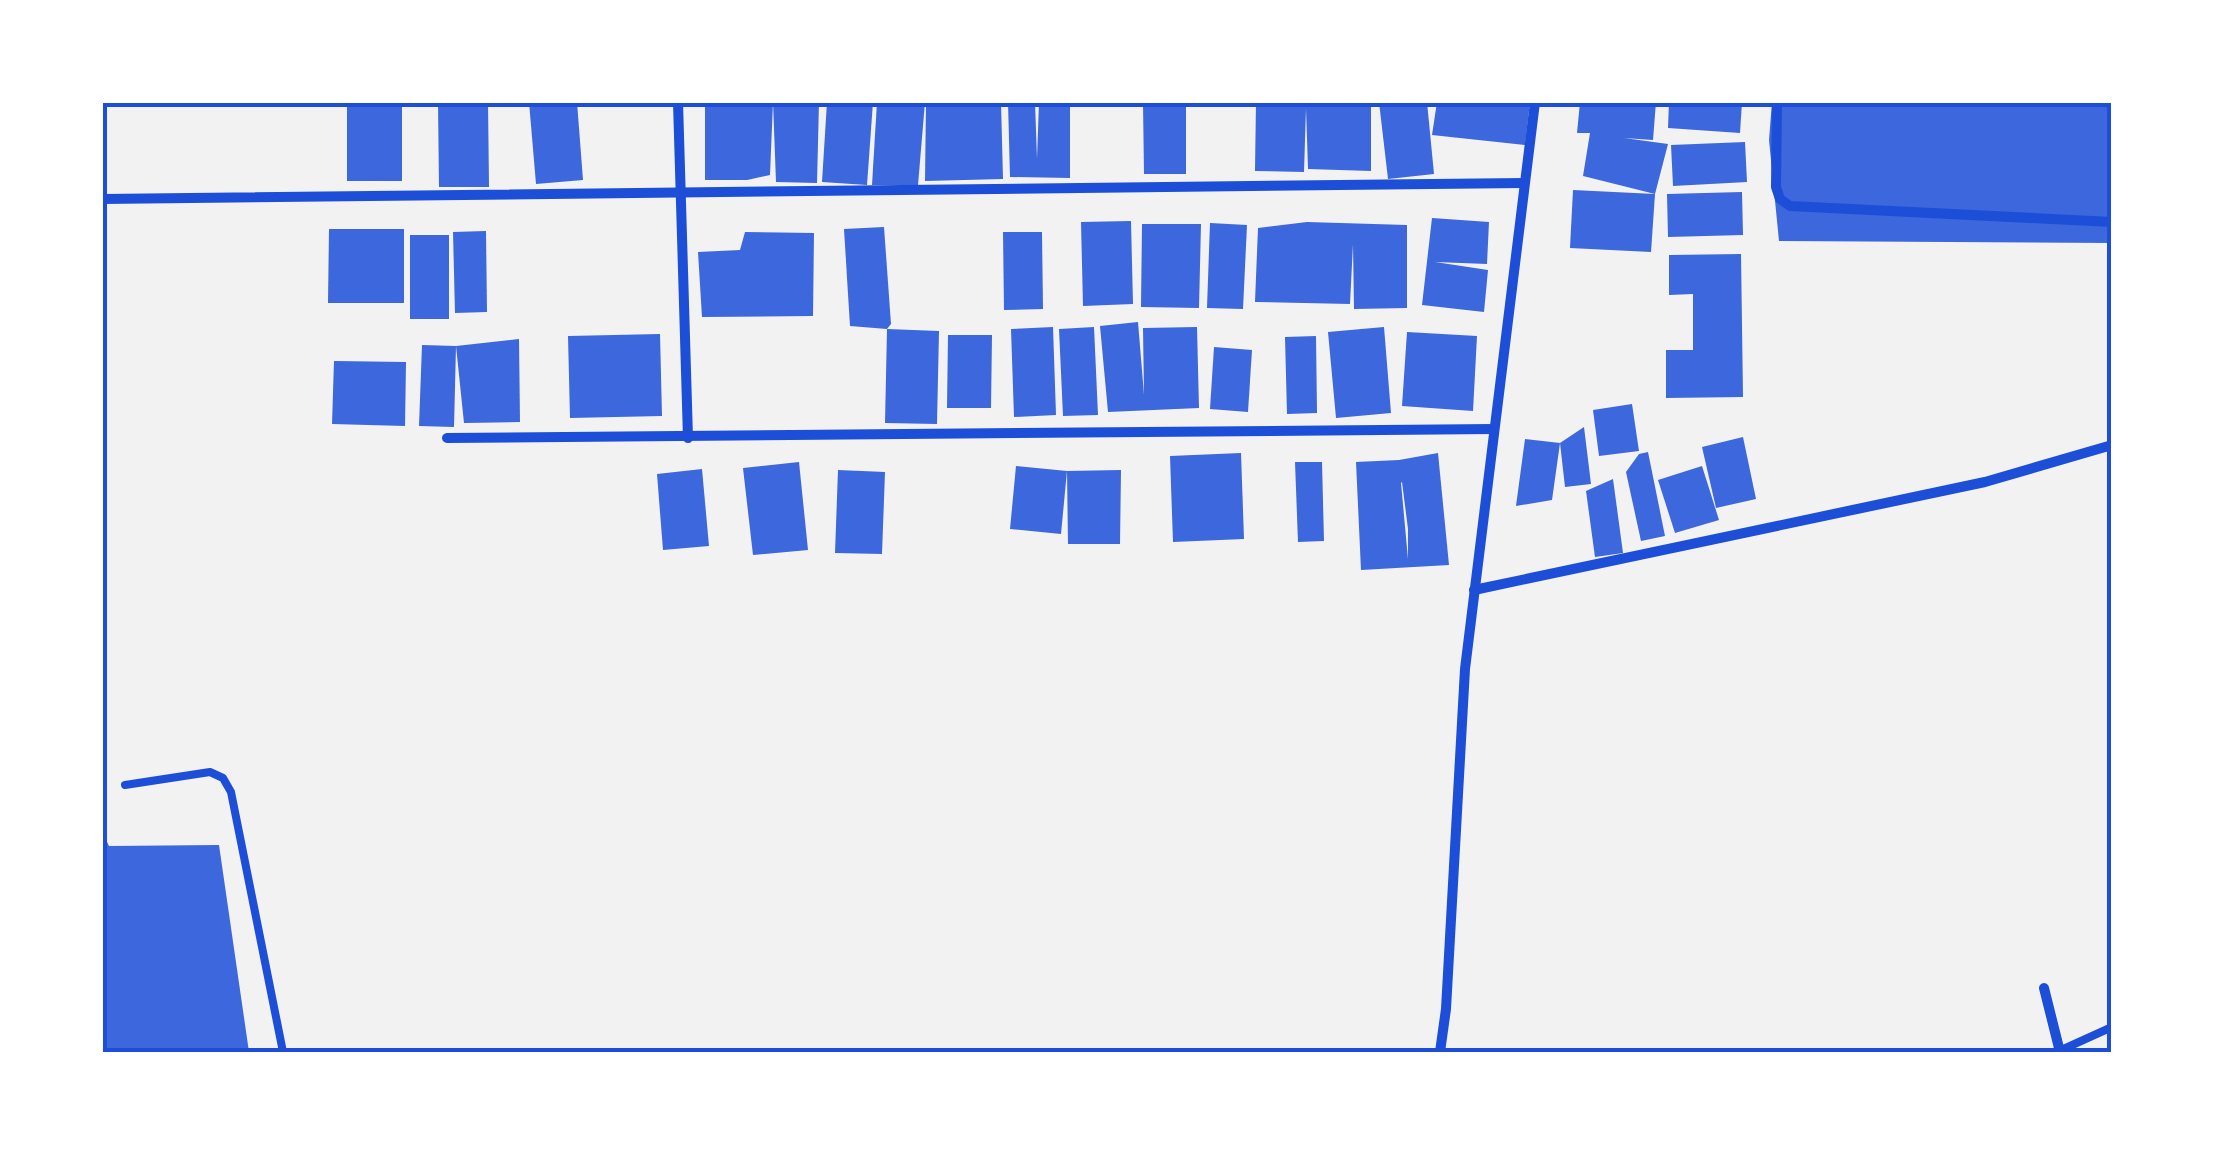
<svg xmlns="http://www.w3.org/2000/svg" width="2214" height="1155" viewBox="0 0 2214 1155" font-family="'Zilla Slab',serif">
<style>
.building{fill:#3d67dc;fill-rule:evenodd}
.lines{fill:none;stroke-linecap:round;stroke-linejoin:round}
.service{stroke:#1d4ed8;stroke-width:8}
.minor{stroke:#1d4ed8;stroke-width:10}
.neatline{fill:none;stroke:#1d4ed8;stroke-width:4}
</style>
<rect width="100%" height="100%" fill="#f2f2f2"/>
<!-- building -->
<g class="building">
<rect x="347" y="102" width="55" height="79"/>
<path d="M438 102H488L489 187H439Z"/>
<path d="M529 102H577L583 180 536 184Z"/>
<path d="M705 102H773L770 175 747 180H705Z"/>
<path d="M773 102H819L817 183 776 182Z"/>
<path d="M827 102H873L867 185 822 182Z"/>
<path d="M877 102H925L918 185H872Z"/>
<path d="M926 102H1001L1003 179 925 181Z"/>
<path d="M1008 102H1035L1037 159 1039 102H1070V178L1010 177Z"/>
<path d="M1143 102H1186V174H1144Z"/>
<path d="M1256 102H1371V171L1308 169 1306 108 1304 172 1255 171Z"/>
<path d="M1379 102H1427L1434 174 1388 179Z"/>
<path d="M1437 102H1530L1525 145 1432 135Z"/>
<path d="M1580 102H1656L1653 140 1624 138 1668 144 1655 194 1583 176 1590 133H1577Z"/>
<path d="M1669 102H1742L1740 133 1668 128Z"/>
<path d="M1772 102H2112V243L1779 241 1769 140Z"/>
<path d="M1745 142 1747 182 1673 186 1671 145Z"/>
<path d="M1573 190 1655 194 1651 252 1570 248Z"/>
<path d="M1742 192 1743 235 1668 237 1667 194Z"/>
<path d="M1432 218 1489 222 1487 264 1435 262 1488 270 1484 312 1422 305Z"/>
<path d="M1131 221 1133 304 1083 306 1081 222Z"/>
<path d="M1307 222 1407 225V308L1354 309 1353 244 1350 304 1255 302 1258 228Z"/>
<path d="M1210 223 1247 225 1243 309 1207 308Z"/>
<path d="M1142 224H1201L1199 308 1141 307Z"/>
<path d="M884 227 891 324 887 329 850 326 844 229Z"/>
<path d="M329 229H404V303H328Z"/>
<path d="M486 231 487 312 455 313 453 232Z"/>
<path d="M745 232 814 233 813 316 702 317 698 252 740 250Z"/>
<path d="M1003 232H1042L1043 309 1004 310Z"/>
<rect x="410" y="235" width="39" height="84"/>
<path d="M1741 254 1743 397 1666 398V350H1693V294L1669 295V255Z"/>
<path d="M1138 322 1144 395 1143 328 1197 327 1199 408 1108 412 1100 326Z"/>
<path d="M1053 327 1056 415 1014 417 1011 329Z"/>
<path d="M1094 327 1098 415 1063 416 1059 329Z"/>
<path d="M1384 327 1391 413 1336 418 1328 332Z"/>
<path d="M887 329 939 331 937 424 885 423Z"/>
<path d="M1407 332 1477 336 1473 411 1402 406Z"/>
<path d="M660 334 662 416 570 418 568 336Z"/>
<path d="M948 335H992L991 408H947Z"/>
<path d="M1316 336 1317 413 1287 414 1285 337Z"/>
<path d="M519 339 520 422 464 423 456 346Z"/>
<path d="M422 345 456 346 454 427 419 426Z"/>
<path d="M1214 347 1252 350 1248 412 1210 409Z"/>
<path d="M334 361 406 362 405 426 332 424Z"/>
<path d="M1632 404 1639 451 1599 456 1593 410Z"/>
<path d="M1584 427 1591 484 1565 487 1560 443 1552 500 1516 506 1525 439 1560 443Z"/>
<path d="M1743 437 1756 499 1716 508 1702 447Z"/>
<path d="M1648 452 1665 536 1641 541 1626 472 1639 454Z"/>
<path d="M1241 453 1244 539 1173 542 1170 456Z"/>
<path d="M1438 453 1449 565 1361 570 1356 462 1399 460ZM1402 482 1408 529V559L1401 483Z"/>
<path d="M799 462 808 550 753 555 743 468Z"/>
<path d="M1295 462H1322L1324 541 1298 542Z"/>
<path d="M1016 466 1067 471 1121 470 1120 544H1068L1067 471 1061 534 1010 529Z"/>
<path d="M1702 466 1719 520 1675 533 1658 480Z"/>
<path d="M702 469 709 546 663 550 657 474Z"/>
<path d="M838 470 885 472 882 554 835 553Z"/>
<path d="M1613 479 1623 553 1595 557 1586 491Z"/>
<path d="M102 831 109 846 219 845 249 1052H102Z"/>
</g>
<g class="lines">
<!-- service -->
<g class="service">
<path d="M125 785 210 772 223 778 231 792 283 1052"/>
<path d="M2059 1051 2112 1027"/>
</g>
<!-- minor -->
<g class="minor">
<path d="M678 102 688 438"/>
<path d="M1777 102 1776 187 1780 199 1790 206 2112 222"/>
<path d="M102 199 1524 183"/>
<path d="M447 438 1494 429"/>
<path d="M1474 590 1985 482 2112 445"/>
<path d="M2044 988 2060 1052"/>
<path d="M1440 1052 1446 1009 1465 669 1535 102"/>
</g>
</g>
<!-- border -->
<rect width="2214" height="1155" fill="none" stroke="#ffffff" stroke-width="210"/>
<rect x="105" y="105" width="2004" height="945" class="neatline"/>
</svg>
